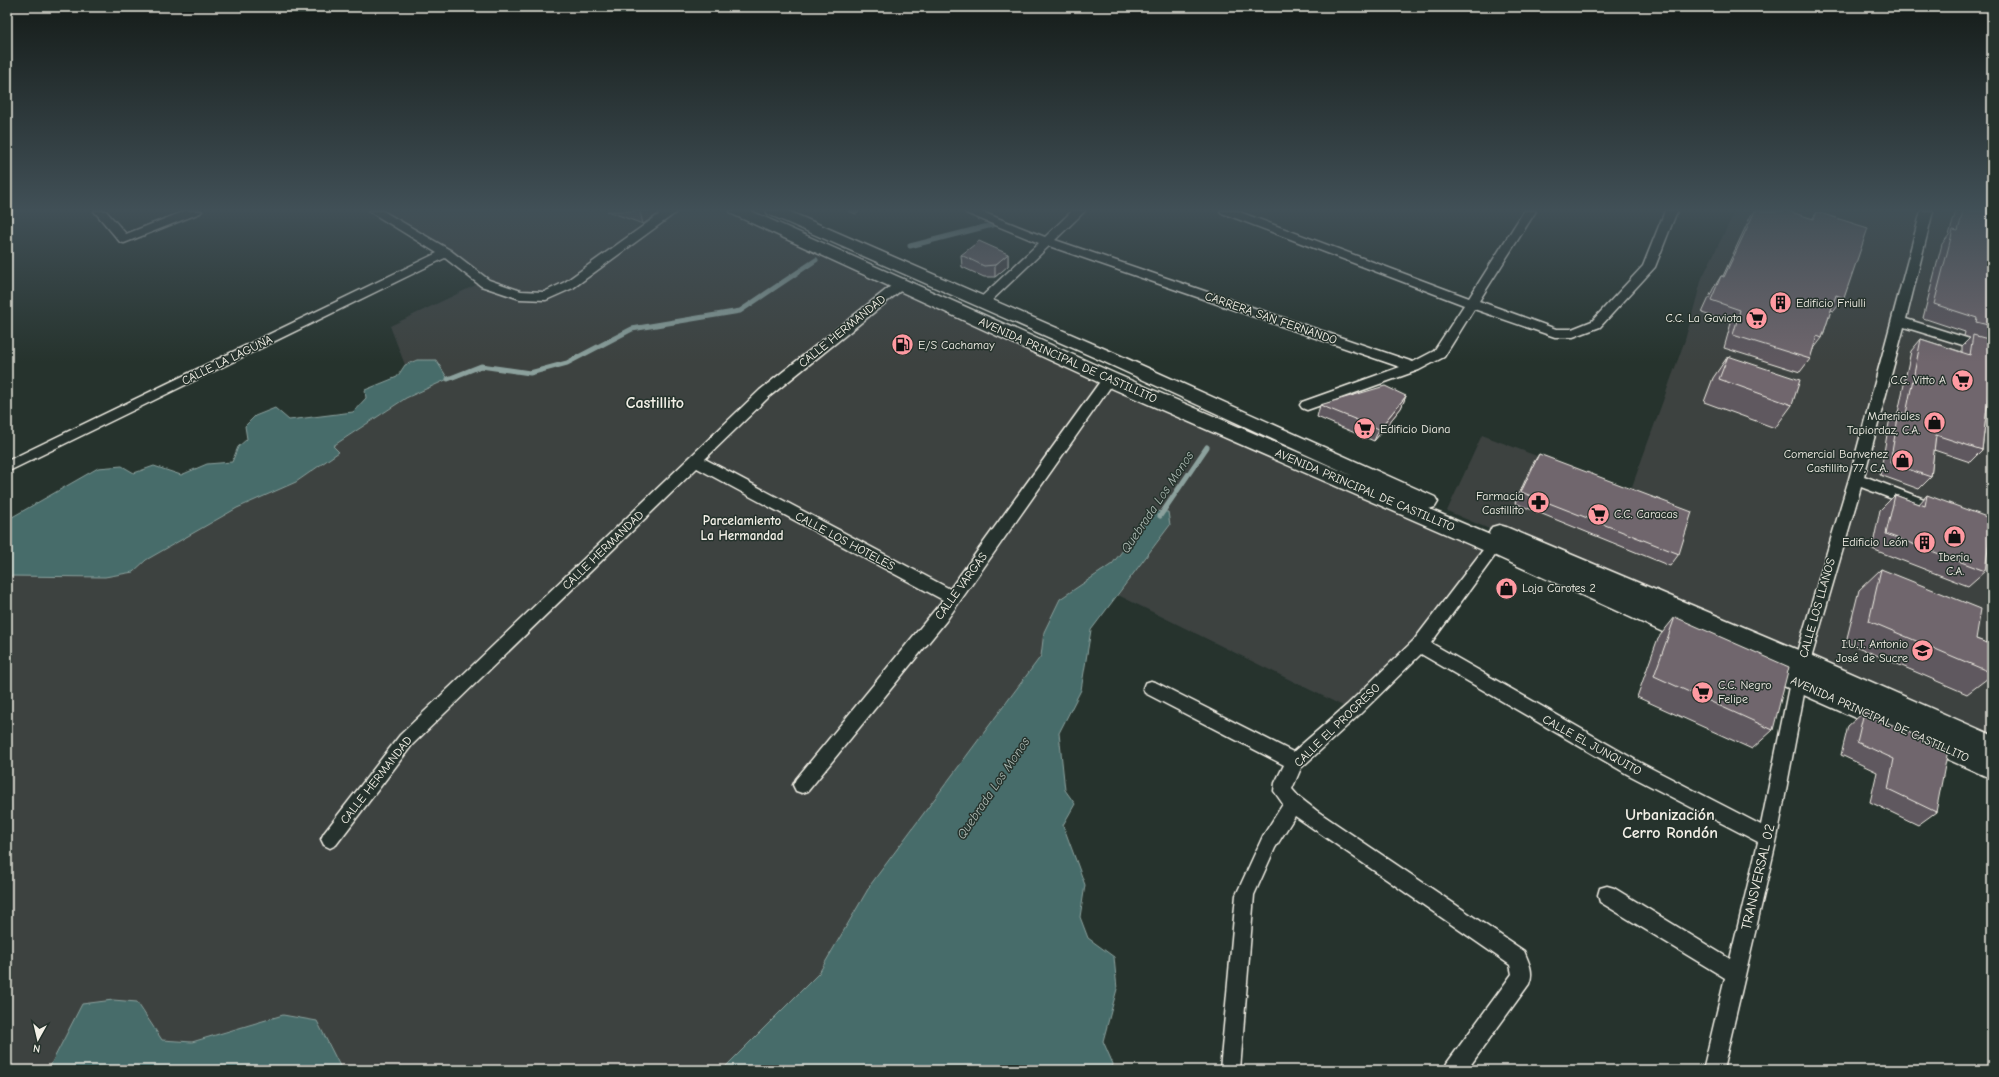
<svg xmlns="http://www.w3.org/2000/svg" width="1999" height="1077" viewBox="0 0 1999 1077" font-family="'Comic Neue',sans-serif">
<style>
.built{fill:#3c4240}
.water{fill:#476c6b;stroke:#8ca19d}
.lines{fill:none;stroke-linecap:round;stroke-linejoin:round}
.stream{stroke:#8ca19d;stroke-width:5}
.minor-casing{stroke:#f4f1e8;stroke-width:3}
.secondary-casing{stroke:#f4f1e8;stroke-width:3}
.minor{fill:#26332d;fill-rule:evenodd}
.secondary{fill:#26332d;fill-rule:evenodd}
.wall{fill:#5f585e;stroke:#f4f1e8}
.shaded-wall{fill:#4e474c;stroke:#f4f1e8}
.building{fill:#6f666d;stroke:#f4f1e8}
.labels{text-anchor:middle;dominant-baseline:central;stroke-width:3;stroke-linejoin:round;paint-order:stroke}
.poi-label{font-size:12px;fill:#f4f1e8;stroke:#26332d;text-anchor:end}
.street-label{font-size:12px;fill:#f4f1e8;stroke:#26332d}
.water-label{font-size:13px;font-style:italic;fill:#afbcb6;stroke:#26332d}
.neighbourhood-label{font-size:13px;font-weight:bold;fill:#f4f1e8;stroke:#26332d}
.near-street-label{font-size:14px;fill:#f4f1e8;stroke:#26332d}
.district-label{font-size:16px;font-weight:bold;fill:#f4f1e8;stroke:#26332d}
.near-neighbourhood-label{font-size:16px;font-weight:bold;fill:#f4f1e8;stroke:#26332d}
</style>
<rect width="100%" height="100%" fill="#26332d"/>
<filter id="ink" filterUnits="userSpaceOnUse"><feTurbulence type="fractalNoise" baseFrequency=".025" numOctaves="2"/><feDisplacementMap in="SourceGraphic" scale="8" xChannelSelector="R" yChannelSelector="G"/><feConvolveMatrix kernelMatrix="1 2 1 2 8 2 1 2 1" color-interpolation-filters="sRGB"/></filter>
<g filter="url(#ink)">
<!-- built -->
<g class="built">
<path d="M367 211H741L1492 545 1455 596 1351 710 1118 595 1170 525 1154 511 1112 565 1060 599 1044 632 1041 656 871 884 819 973 722 1070H342L317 1021 283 1015 192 1042 161 1040 137 1002 82 1005 48 1070H7V576L105 577 133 572 146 560 237 508 296 482 338 452 332 447 406 398 448 379 417 360 405 365 390 326 482 282 455 259 387 225Z"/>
<path d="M1735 211H1992V746L1802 662 1447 511 1482 435 1630 492 1685 340 1702 278Z"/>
</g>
<!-- water -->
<g class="water">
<path d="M417 360H436L448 379 406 398 333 446 339 452 296 482 237 508 146 560 133 572 105 577 7 576V520L98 468 122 466 134 473 154 466 181 475 207 464 232 462 238 447 247 439 245 426 255 416 275 408 289 420 353 412 366 398 365 390 397 377 405 365Z"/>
<path d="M1154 511 1168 512 1170 525 1091 630 1081 690 1059 733 1065 790 1075 804 1063 825 1085 885 1080 917 1088 938 1114 957 1117 989 1103 1041 1113 1064 1112 1070H722L819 973 871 884 1041 656 1044 632 1060 599 1112 564Z"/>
<path d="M113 1000 137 1002 162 1040 192 1042 283 1015 317 1021 342 1070H48L82 1004Z"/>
</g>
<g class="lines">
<!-- stream -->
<g class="stream">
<path d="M910 246 992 225"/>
<path d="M448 379 481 366 530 373 567 363 632 329 740 311 816 260"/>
<path d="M1160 516 1207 447"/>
</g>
<defs>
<g id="minor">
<path d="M94 211H106L126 234 185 211H202L200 213 124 243 120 242Z"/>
<path d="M369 211H383L450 250 489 280 521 291 544 292 565 282 664 211H678L573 288 546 300 520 299 481 286 445 258 7 472V461L437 253Z"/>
<path d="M964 211H980L1045 237 1072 211H1085L1055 240 1413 362 1434 351 1464 305 1222 213 1220 211H1237L1469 298 1524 211H1536L1479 301 1556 329H1572L1592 321 1643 266 1665 211H1677L1655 267 1600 327 1573 337H1555L1474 309 1444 357 1419 370 1307 410 1302 408 1300 405 1302 402 1400 367 1049 246 987 305H979L977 302 979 299 1039 243 966 213Z"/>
<path d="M1921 211H1933L1906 319 1992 346V354L1904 327 1864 476 1942 506 1944 510 1942 514 1937 516 1861 487 1810 662 1777 838 1723 1070H1703L1725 978 1600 902 1598 895 1600 888 1607 886 1614 888 1730 959 1758 842 1627 774 1421 654 1359 715 1301 768 1292 789 1299 797 1317 811 1524 951C1529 963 1534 972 1529 984L1467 1070H1444L1447 1063 1512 974 1510 965 1295 816 1275 848 1254 895 1240 1070H1220L1236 895 1263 836 1283 804 1274 791 1275 783 1284 765 1145 693 1143 688 1145 683 1151 681 1157 683 1293 752 1347 705 1414 640 1489 542 1494 540 1499 542 1502 546 1499 550 1431 643 1639 762 1761 825 1794 662 1849 479Z"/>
<path d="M900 281 904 282 906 285 904 288 770 396 705 459 950 589 1104 376H1114L1116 379 946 621 808 791 802 793 796 791 793 785 796 779 943 600 697 468 412 745 336 845 330 848 324 845 321 839 324 833 400 735 760 390 896 282Z"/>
</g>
<path id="secondary" d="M730 211H751L1116 374 1353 476 1100 360 768 214 766 211H788L1112 352 1435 497 1438 502 1435 507 1429 509 1490 535 1489 533 1492 527 1499 525 1506 527 1810 655 1992 735V779L1752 672 1749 665 1752 658 1760 655 1862 699 1703 630 1706 636 1703 643 1695 645 1687 643 1487 552 1102 384 732 214Z"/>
</defs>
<!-- minor casing -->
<use href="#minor" class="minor-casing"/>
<!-- secondary casing -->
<use href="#secondary" class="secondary-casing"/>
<!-- minor -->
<use href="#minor" class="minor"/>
<!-- secondary -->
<use href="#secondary" class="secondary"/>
</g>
<!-- wall -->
<g class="wall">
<path d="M607 211H662L643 224Z"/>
<path d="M848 211H860L856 214Z"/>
<path d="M1754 211H1787L1812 219 1817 212 1844 298 1834 311 1831 310 1822 338 1812 351 1810 359 1800 372 1724 348 1731 323 1702 313 1713 289 1721 276H1723L1751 215Z"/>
<path d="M1956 211H1992V363L1982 450 1970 462 1934 450 1931 477 1919 489 1880 475 1889 423 1898 413 1911 351 1921 339 1962 352V346L1970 338 1964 336 1965 332 1923 318 1942 244 1949 235Z"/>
<path d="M1008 254V266L995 277H984L962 267 961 255Z"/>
<path d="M1728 356 1792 405 1775 428 1704 402 1713 378Z"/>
<path d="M1406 396 1401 408 1374 441 1317 417 1320 405Z"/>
<path d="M1539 454 1679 554 1670 566 1515 503 1532 465Z"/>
<path d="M1895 495 1919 504 1927 495 1985 571 1968 586 1872 549 1880 510Z"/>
<path d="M1881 569 1976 639 1992 645V675L1967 694 1846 642 1859 590Z"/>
<path d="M1675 617 1773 730 1752 749 1637 697 1658 638Z"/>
<path d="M1864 712 1936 812 1918 825 1870 802 1877 772 1841 755 1848 726Z"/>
</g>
<!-- shaded-wall -->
<g class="shaded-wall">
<path d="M641 211H662L643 224 640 212Z"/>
<path d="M856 211H860L856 214Z"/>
<path d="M1008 254V266L995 277V265Z"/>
<path d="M1406 396 1401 408 1374 441 1379 429Z"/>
</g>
<!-- building -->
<g class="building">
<path d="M1755 211H1787L1814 219 1817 212 1868 228 1844 298 1836 295 1822 338 1817 336 1810 359 1733 335 1740 310 1711 300 1721 276 1724 277Z"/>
<path d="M1963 211H1992V326L1976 322 1977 318 1934 304 1953 230 1958 231Z"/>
<path d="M979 241 1008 254 995 265 984 266 961 255Z"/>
<path d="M1973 335 1992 340V363L1982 450 1936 435 1931 477 1890 463 1899 412 1906 414 1921 339 1970 355Z"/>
<path d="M1728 356 1800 380 1792 405 1719 379Z"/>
<path d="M1385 386 1406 396 1379 429 1320 405Z"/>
<path d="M1539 454 1692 512 1679 554 1521 492Z"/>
<path d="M1895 495 1925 506 1927 495 1992 519 1985 571 1886 534Z"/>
<path d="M1881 569 1981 609 1976 639 1992 645V673L1869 621Z"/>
<path d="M1675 617 1789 667 1773 730 1654 676Z"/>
<path d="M1864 712 1948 750 1936 812 1888 789 1894 759 1857 742Z"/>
</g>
</g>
<!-- sky -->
<linearGradient id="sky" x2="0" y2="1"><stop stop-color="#151c19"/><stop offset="0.58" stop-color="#415057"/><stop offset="1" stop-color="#415057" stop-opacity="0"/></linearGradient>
<rect width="1999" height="362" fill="url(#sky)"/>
<!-- icons -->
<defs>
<symbol id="building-disc" viewBox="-11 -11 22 22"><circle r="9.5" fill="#ff9aa2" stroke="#26332d"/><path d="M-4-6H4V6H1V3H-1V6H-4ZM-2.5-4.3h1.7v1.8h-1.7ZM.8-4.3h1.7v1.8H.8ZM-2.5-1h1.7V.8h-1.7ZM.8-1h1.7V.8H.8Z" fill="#111"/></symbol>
<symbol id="supermarket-disc" viewBox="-11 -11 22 22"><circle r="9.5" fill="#ff9aa2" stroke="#26332d"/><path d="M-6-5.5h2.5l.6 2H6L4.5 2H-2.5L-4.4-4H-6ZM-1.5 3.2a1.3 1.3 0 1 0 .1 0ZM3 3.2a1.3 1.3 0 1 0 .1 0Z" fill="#111"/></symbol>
<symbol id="fuel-disc" viewBox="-11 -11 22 22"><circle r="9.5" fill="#ff9aa2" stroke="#26332d"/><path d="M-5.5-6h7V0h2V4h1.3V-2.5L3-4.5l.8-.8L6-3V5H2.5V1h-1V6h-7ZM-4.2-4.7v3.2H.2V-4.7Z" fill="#111"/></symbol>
<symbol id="shop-disc" viewBox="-11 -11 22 22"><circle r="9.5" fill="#ff9aa2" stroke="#26332d"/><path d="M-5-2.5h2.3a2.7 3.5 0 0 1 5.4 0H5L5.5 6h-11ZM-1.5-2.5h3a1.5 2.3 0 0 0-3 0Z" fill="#111"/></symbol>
<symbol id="pharmacy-disc" viewBox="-11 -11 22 22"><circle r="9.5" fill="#ff9aa2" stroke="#26332d"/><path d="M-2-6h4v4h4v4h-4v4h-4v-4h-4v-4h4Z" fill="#111"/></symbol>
<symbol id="university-disc" viewBox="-11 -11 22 22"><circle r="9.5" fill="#ff9aa2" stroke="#26332d"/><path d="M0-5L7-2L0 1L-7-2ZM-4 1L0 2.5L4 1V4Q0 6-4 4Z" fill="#111"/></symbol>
</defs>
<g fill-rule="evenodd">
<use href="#building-disc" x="1768" y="290" width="25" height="25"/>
<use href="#supermarket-disc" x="1744" y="306" width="25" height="25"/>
<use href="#fuel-disc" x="890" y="332" width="25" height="25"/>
<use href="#supermarket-disc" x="1950" y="368" width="25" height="25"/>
<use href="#shop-disc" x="1922" y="410" width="25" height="25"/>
<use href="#supermarket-disc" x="1352" y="416" width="25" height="25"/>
<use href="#shop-disc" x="1890" y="448" width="25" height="25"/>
<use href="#pharmacy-disc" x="1526" y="490" width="25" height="25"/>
<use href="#supermarket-disc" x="1586" y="502" width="25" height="25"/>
<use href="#shop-disc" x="1942" y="524" width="25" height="25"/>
<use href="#building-disc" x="1912" y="530" width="25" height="25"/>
<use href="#shop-disc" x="1494" y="576" width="25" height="25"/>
<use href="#university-disc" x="1910" y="638" width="25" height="25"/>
<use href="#supermarket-disc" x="1690" y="680" width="25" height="25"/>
</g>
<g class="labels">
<!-- poi labels -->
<g class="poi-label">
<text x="1796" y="303" text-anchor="start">Edificio Friulli</text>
<text x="1742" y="318">C.C. La Gaviota</text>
<text x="918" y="345" text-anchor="start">E/S Cachamay</text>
<text x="1946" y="380">C.C. Vitto A</text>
<text x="1920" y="416">Materiales<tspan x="1920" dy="14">Tapiordaz, C.A.</tspan></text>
<text x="1380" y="429" text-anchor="start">Edificio Diana</text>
<text x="1888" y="454">Comercial Banvenez<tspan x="1888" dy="14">Castillito 77, C.A.</tspan></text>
<text x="1524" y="496">Farmacia<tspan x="1524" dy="14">Castillito</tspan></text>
<text x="1614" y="514" text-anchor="start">C.C. Caracas</text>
<text x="1908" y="542">Edificio León</text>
<text x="1955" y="557" text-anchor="middle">Iberia,<tspan x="1955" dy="14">C.A.</tspan></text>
<text x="1522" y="588" text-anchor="start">Loja Carotes 2</text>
<text x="1908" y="644">I.U.T. Antonio<tspan x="1908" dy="14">José de Sucre</tspan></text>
<text x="1718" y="685" text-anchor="start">C.C. Negro<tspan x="1718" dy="14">Felipe</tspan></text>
</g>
<!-- street labels -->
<g class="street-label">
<text transform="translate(1271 318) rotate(19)">CARRERA SAN FERNANDO</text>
<text transform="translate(842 331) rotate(-39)">CALLE HERMANDAD</text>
<text transform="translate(227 360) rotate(-26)">CALLE LA LAGUNA</text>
<text transform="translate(1068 360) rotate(24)">AVENIDA PRINCIPAL DE CASTILLITO</text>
<text transform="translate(1365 490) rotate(23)">AVENIDA PRINCIPAL DE CASTILLITO</text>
<text transform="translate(845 541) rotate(28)">CALLE LOS HOTELES</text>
<text transform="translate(603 550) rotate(-44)">CALLE HERMANDAD</text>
<text transform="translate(961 586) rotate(-54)">CALLE VARGAS</text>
<text transform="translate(1817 608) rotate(-74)">CALLE LOS LLANOS</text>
<text transform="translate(1880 719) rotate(24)">AVENIDA PRINCIPAL DE CASTILLITO</text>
<text transform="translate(1337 725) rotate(-44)">CALLE EL PROGRESO</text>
<text transform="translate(1592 745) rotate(29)">CALLE EL JUNQUITO</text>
<text transform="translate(376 780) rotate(-52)">CALLE HERMANDAD</text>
</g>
<!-- water labels -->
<g class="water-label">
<text transform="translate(1157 502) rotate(-56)">Quebrada Los Monos</text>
<text transform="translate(993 788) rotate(-56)">Quebrada Los Monos</text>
</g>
<!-- neighbourhood labels -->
<g class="neighbourhood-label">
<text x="742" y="520">Parcelamiento<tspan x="742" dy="15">La Hermandad</tspan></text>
</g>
<!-- near-street labels -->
<g class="near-street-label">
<text transform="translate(1758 877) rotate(-77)">TRANSVERSAL 02</text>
</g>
<!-- district labels -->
<g class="district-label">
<text x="655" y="403">Castillito</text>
</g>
<!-- near-neighbourhood labels -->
<g class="near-neighbourhood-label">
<text x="1670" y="815">Urbanización<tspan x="1670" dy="18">Cerro Rondón</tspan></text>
</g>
</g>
<!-- margin -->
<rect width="1999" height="1077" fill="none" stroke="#26332d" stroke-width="24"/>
<rect x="12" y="12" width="1975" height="1053" fill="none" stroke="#f4f1e8" stroke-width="1.5" filter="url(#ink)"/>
<!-- north arrow -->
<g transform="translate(38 1039) rotate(188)" stroke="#26332d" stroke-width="3" paint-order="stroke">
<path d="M0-3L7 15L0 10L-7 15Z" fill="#f4f1e8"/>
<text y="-6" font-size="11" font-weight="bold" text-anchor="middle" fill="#f4f1e8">N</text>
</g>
</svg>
